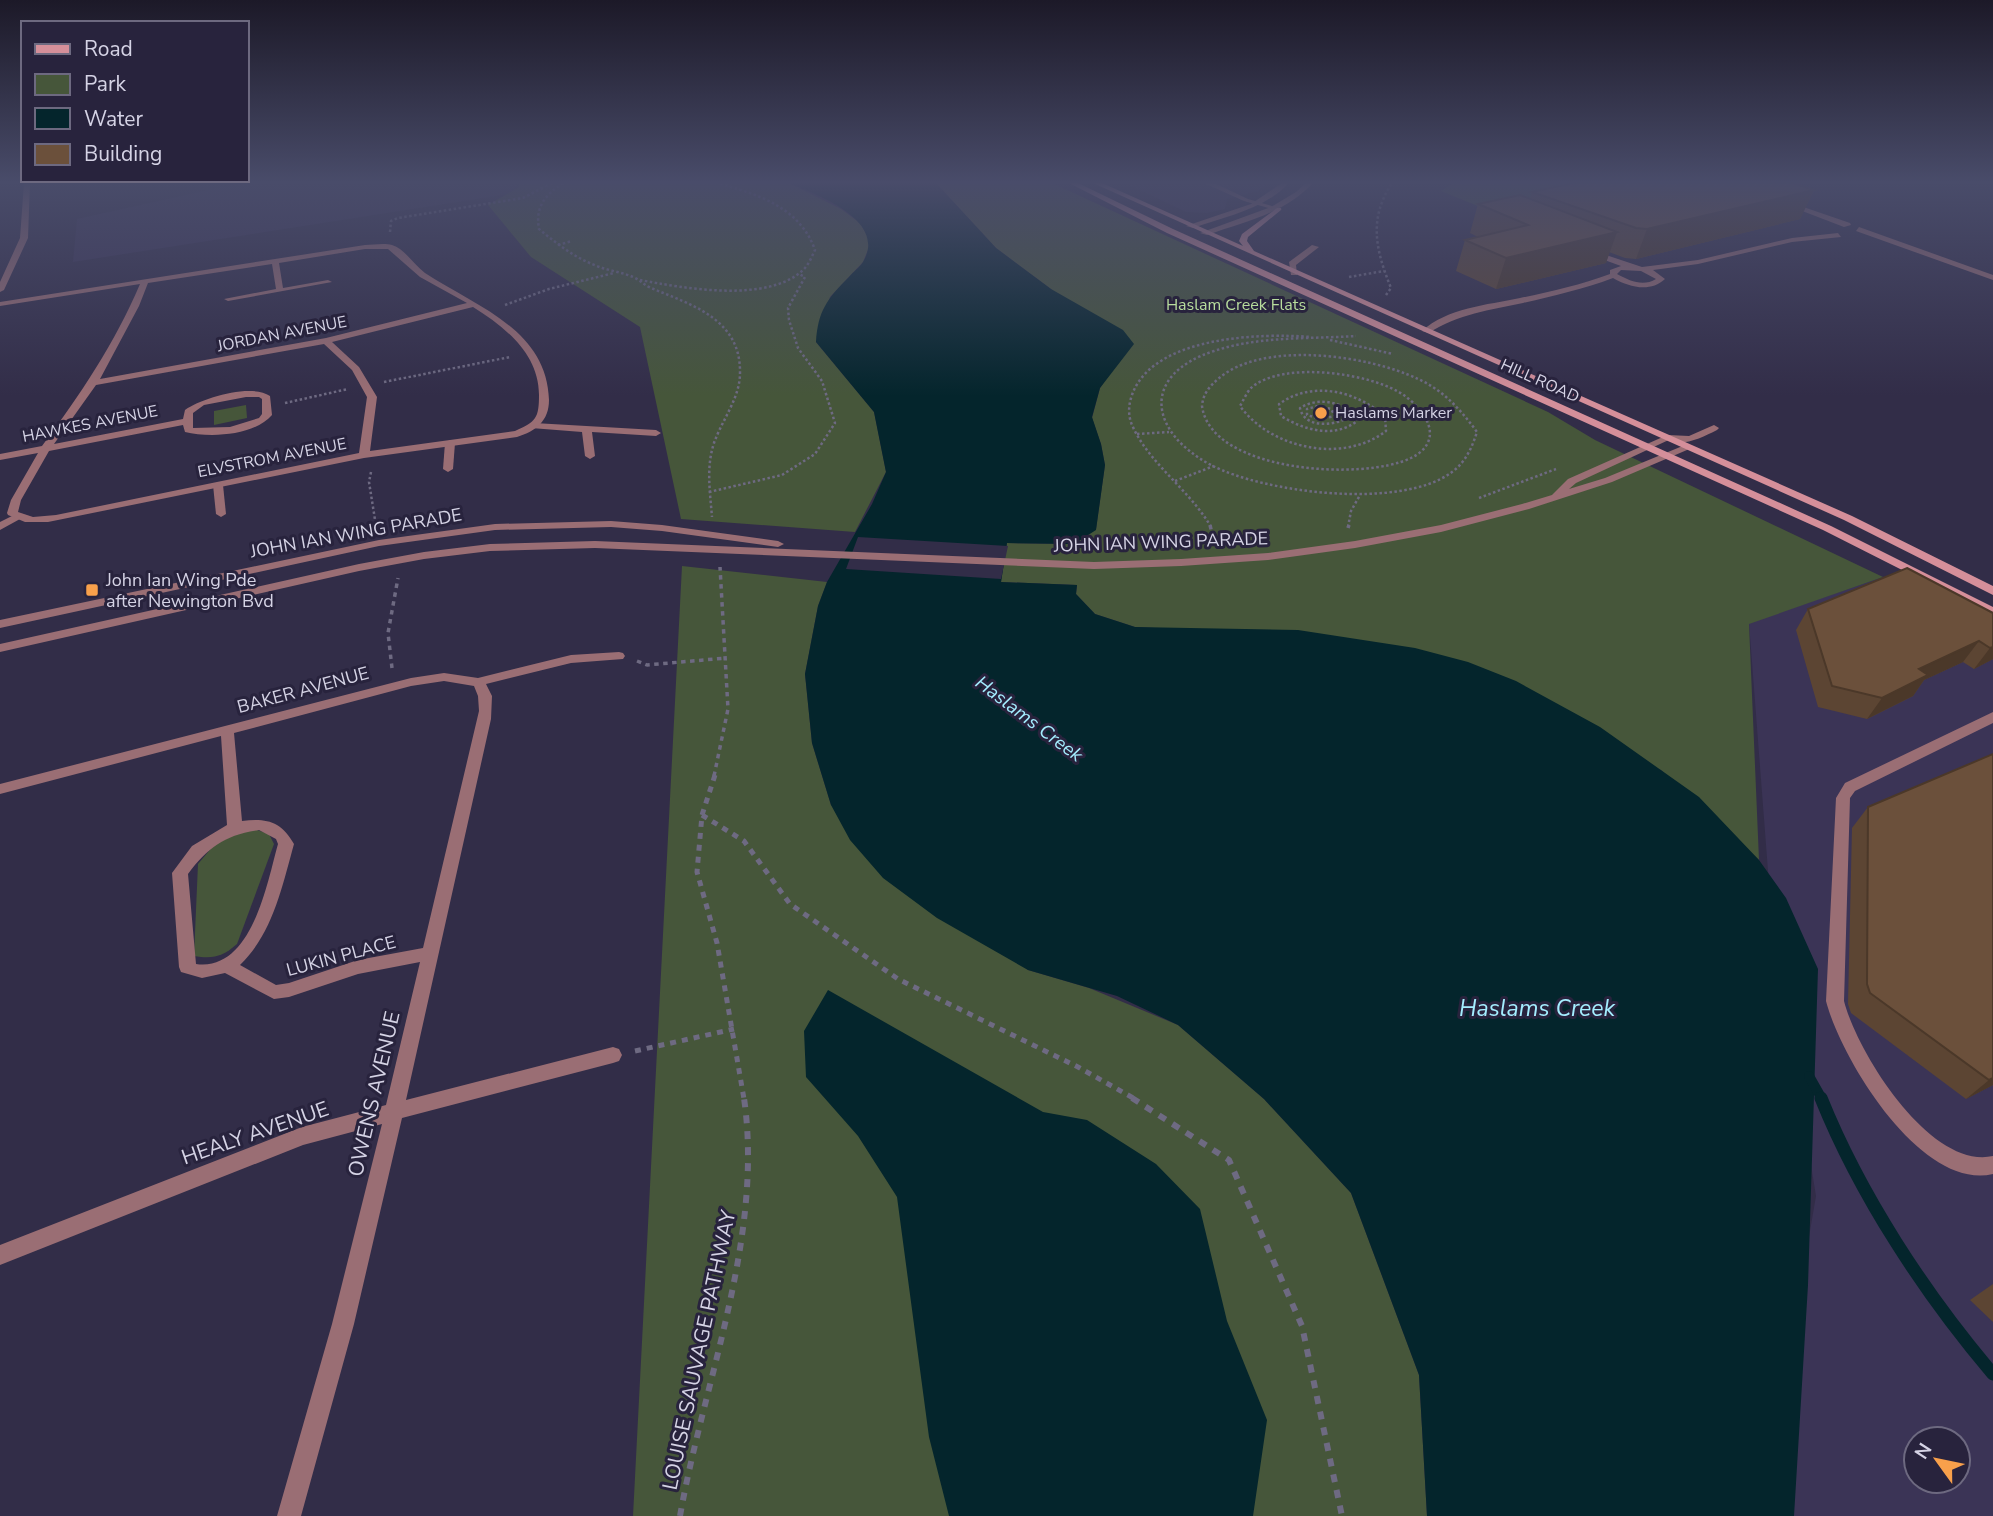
<svg xmlns="http://www.w3.org/2000/svg" width="1993" height="1516" viewBox="0 0 1993 1516" font-family="'Nunito Sans',sans-serif">
<style>
.built{fill:#3b3456;fill-rule:evenodd}
.green{fill:#46563a}
.water{fill:#04252c}
.pier{fill:#322d48}
.lines{fill:none;stroke-linecap:round;stroke-linejoin:round}
.stream-far1{stroke:#04252c;stroke-width:10}
.stream{stroke:#04252c;stroke-width:13}
.path-far3{stroke:#6e6a82;stroke-width:2.5;stroke-dasharray:2.5 2.5;stroke-linecap:butt}
.path-far2{stroke:#6e6a82;stroke-width:3.5;stroke-dasharray:4.5 4.5;stroke-linecap:butt}
.path-far1{stroke:#6e6a82;stroke-width:5;stroke-dasharray:6 6;stroke-linecap:butt}
.path{stroke:#6e6a82;stroke-width:6;stroke-dasharray:8 8;stroke-linecap:butt}
.service{fill:#9a6e74;fill-rule:evenodd}
.minor{fill:#9a6e74;fill-rule:evenodd}
.tertiary{fill:#9a6e74;fill-rule:evenodd}
.secondary{fill:#d58f9a;fill-rule:evenodd}
.wall{fill:#5c4533}
.shaded-wall{fill:#4b3829}
.building{fill:#6b503b;stroke:#4b3829;stroke-width:2}
.poi-dot{fill:#f8a04b;stroke:#28233d;stroke-width:2.5}
.labels{text-anchor:middle;dominant-baseline:central;stroke-width:6;stroke-linejoin:round;paint-order:stroke}
.far-park-label{font-size:16px;fill:#b8dd9d;stroke:#28233d}
.far-street-label{font-size:16px;fill:#d5d3e5;stroke:#28233d}
.far-poi-label{font-size:16px;fill:#d5d3e5;stroke:#28233d;text-anchor:start}
.street-label{font-size:18px;fill:#d5d3e5;stroke:#28233d}
.poi-label{font-size:18px;fill:#d5d3e5;stroke:#28233d;text-anchor:start}
.water-label{font-size:19px;font-style:italic;fill:#a4eeff;stroke:#28233d}
.near-street-label{font-size:21px;fill:#d5d3e5;stroke:#28233d}
.near-water-label{font-size:23px;font-style:italic;fill:#a4eeff;stroke:#28233d}
</style>
<rect width="100%" height="100%" fill="#322d48"/>
<!-- built -->
<g class="built">
<path d="M240 183H519L509 194 73 262 77 219Z"/>
<path d="M1125 183H1269L1258 191 1227 199 1225 209 1207 213 1186 212Z"/>
<path d="M1883 577 1993 641V1516H1778L1779 1412 1816 1196 1772 923 1749 623ZM1916 1439H1958V1481H1916Z"/>
</g>
<!-- green -->
<g class="green">
<path d="M519 183H789L841 209 860 223 867 235 870 245 863 262 830 297 816 342 874 412 886 472 855 532 681 519 640 327 531 257 488 205 519 187Z"/>
<path d="M936 183H1052L1548 412 1595 440 1883 577 1749 624 1759 860 1661 770 1193 630 1135 627 1095 614 1076 594 1077 585 1001 582 1007 543 1074 544 1096 529 1105 465 1101 444 1092 418 1100 388 1114 367 1051 289 996 248Z"/>
<path d="M1453 183H1649L1495 213 1441 191Z"/>
<path d="M246 405 247 418 214 425V411Z"/>
<path d="M682 566 827 582 818 606 805 674 812 743 831 805 1028 970 1089 988 1178 1025 1264 1099 1351 1193 1419 1375 1427 1516H633Z"/>
<path d="M254 829 269 834 274 844 237 944C222 957 213 959 194 956L198 864 219 839Z"/>
</g>
<!-- water -->
<g class="water">
<path d="M789 183H936L996 248 1051 289 1123 330 1134 344 1100 388 1092 417 1101 444 1105 465 1096 530 1074 544 1007 543 1001 582 1077 585 1076 594 1095 614 1135 627 1298 630 1415 648 1468 662 1516 681 1600 727 1699 797 1759 860 1786 898 1818 969 1808 1285 1794 1516H1427L1419 1375 1351 1193 1264 1099 1178 1025 1117 996 1028 970 937 918 883 878 850 840 831 805 812 743 805 674 818 606 827 582 872 504 886 472 874 412 816 342C818 311 827 299 849 277 853 272 860 267 863 262 888 220 817 195 789 183Z"/>
<path d="M828 990 1043 1112 1087 1120 1156 1164 1200 1209 1227 1321 1267 1420 1253 1516H949L929 1437 897 1197 858 1136 806 1077 804 1031Z"/>
</g>
<!-- pier -->
<path class="pier" d="M858 537 1008 546 1001 579 846 569Z"/>
<g class="lines">
<!-- stream-far1 -->
<path class="stream-far1" d="M1809 1076 1822 1099"/>
<!-- stream -->
<path class="stream" d="M1821 1098C1860 1195 1925 1294 1993 1374"/>
<!-- path-far3 -->
<g class="path-far3">
<path d="M563 183C545 195 535 207 539 229 557 244 575 258 597 266 609 271 622 272 633 277 640 280 644 285 651 288 692 305 741 319 740 373 740 398 722 420 714 443 706 467 710 492 712 517"/>
<path d="M390 232 391 221 398 218 523 198 552 183"/>
<path d="M558 245 572 241"/>
<path d="M1349 277 1384 271"/>
<path d="M640 280C683 288 769 304 804 269 809 264 812 256 815 250 800 207 757 194 717 183"/>
<path d="M1386 295 1391 288C1376 251 1368 219 1392 183"/>
<path d="M505 305 549 289 614 273"/>
<path d="M1330 340 1393 354"/>
<path d="M384 382 510 357"/>
<path d="M285 403 348 389"/>
<path d="M1318 406 1331 409 1335 416 1320 419 1307 415V409Z"/>
<path d="M1333 411 1343 415V420C1329 426 1304 427 1300 408 1318 397 1337 402 1354 412L1357 421C1334 439 1304 430 1281 416L1279 404C1313 380 1355 391 1385 416L1386 431C1343 464 1271 449 1240 406 1243 401 1247 392 1251 388 1282 360 1374 373 1405 396 1427 412 1445 441 1411 458 1364 481 1211 473 1202 406 1203 394 1209 387 1218 379 1262 340 1368 355 1418 379 1443 390 1461 410 1477 432 1472 447 1466 462 1452 472 1402 510 1264 493 1211 465 1149 432 1140 375 1214 351 1259 336 1309 339 1356 336"/>
<path d="M1137 434 1169 432"/>
<path d="M371 472 369 482 376 526"/>
<path d="M1175 481 1214 466"/>
<path d="M709 492 782 475 815 454 835 423 822 381 798 348 789 320 788 308 805 277 799 274"/>
<path d="M1479 498 1556 469"/>
<path d="M1211 527C1190 490 1149 464 1132 425 1127 413 1129 401 1134 390 1159 336 1261 333 1311 337"/>
<path d="M1348 527 1351 511 1360 495"/>
</g>
<!-- path-far2 -->
<g class="path-far2">
<path d="M1210 525 1214 542"/>
<path d="M1348 528 1349 525"/>
<path d="M637 661 647 665 726 658"/>
<path d="M392 668 388 633 398 578"/>
<path d="M714 776 728 709 720 567"/>
</g>
<!-- path-far1 -->
<g class="path-far1">
<path d="M715 775 702 815 697 872 717 943 744 1099"/>
<path d="M702 815 744 841 790 904 898 979 1078 1067 1135 1099"/>
<path d="M635 1051 734 1029"/>
</g>
<!-- path -->
<g class="path">
<path d="M1132 1098 1229 1160 1302 1326 1342 1516"/>
<path d="M680 1516C704 1380 764 1237 744 1098"/>
</g>
<!-- service -->
<g class="service">
<path d="M1204 183H1214L1248 199 1282 209 1279 211 1244 201Z"/>
<path d="M1312 245 1319 247 1296 265 1297 275H1291L1289 262Z"/>
<path d="M534 423 656 430 661 433 656 436 592 432 595 456 590 459 585 456 582 432 531 428 529 426Z"/>
<path d="M1714 425 1719 428 1717 430C1701 438 1680 449 1663 438L1668 435 1689 436Z"/>
<path d="M450 440 455 443 453 469 448 472 443 469 445 443Z"/>
<path d="M218 482 223 485 226 514 221 517 216 514 213 485Z"/>
<path d="M16 514 21 517 20 519 0 530V522Z"/>
<path d="M1993 712V723L1855 791 1850 798 1844 1001C1857 1052 1930 1170 1993 1156V1174C1921 1191 1841 1059 1826 1001L1836 798 1845 783Z"/>
</g>
<!-- minor -->
<g class="minor">
<path d="M1786 201 1850 223 1851 225 1844 227 1784 204Z"/>
<path d="M1859 227 1993 275V280L1856 231Z"/>
<path d="M1838 233 1841 237 1792 242 1698 264 1653 270 1665 279C1650 293 1629 287 1613 278 1584 289 1553 296 1523 303 1490 310 1458 314 1429 333L1422 331C1447 308 1487 305 1520 298 1550 292 1580 285 1610 274V270L1621 266 1588 254 1587 252 1591 250 1642 267 1698 260 1792 238ZM1621 270 1641 271 1656 279C1643 287 1630 281 1617 274Z"/>
<path d="M365 245C373 245 384 243 392 245 405 249 414 265 425 273 475 306 547 329 549 400 549 421 536 431 517 437L364 458 48 522H25L8 515 7 513 11 500 38 453 0 460V454L42 446C80 395 115 343 140 284L0 306V302ZM365 249H388L420 277 467 303 326 338 100 379 139 306 148 283 272 264 276 289 224 299 228 301 332 282 328 280 283 288 279 263ZM473 307C505 327 539 354 539 395 539 418 536 422 515 431L370 451 377 397 359 367 332 342ZM324 344 352 370 367 397 359 453 56 515 33 517 18 512 21 500 49 451 183 425 185 432C210 438 254 436 272 415L270 396C251 383 202 398 185 410L183 419 54 444 96 385ZM246 397H259L262 399V414L259 418 230 427 193 428V413L204 405Z"/>
<path d="M619 652 623 653 625 656 623 659 571 663 486 684 492 696 491 719 406 1100 613 1047 619 1049 622 1055 619 1061 613 1063 402 1118 354 1324 301 1516H277L332 1324 382 1124 303 1145 0 1265V1245L302 1127 386 1105 420 962 358 974 289 997 274 999 225 973 202 978 181 972 179 967 172 873 192 846 227 825 221 736 0 794V784L411 678 444 673 478 678 571 655ZM444 681 474 686 478 696 479 711 423 948 358 960 289 983 276 985 240 965C273 933 282 887 294 844 281 821 266 818 242 821L234 733 411 686ZM259 830 276 839 278 844C267 883 252 972 196 964L188 874C208 847 225 835 259 830Z"/>
</g>
<!-- tertiary -->
<g class="tertiary">
<path d="M24 183H30L28 238 4 290 0 292V282L20 238Z"/>
<path d="M1282 183H1289C1263 210 1227 216 1193 228L1186 226 1251 204Z"/>
<path d="M1306 183H1313C1284 214 1245 221 1207 235L1200 233 1271 207 1296 192Z"/>
<path d="M1665 436 1673 438 1576 483 1569 489 1605 478 1685 445 1694 447 1612 482 1529 509 1441 532 1355 548 1268 560 1181 566 1094 569 595 548 490 551 424 559 359 571 0 652V644L359 564 424 552 490 544 595 541 1094 562 1181 559 1268 553 1355 541 1441 525 1522 504 1552 495 1568 479Z"/>
<path d="M611 521 662 525 778 541 784 544 778 547 662 531 611 527 495 530 379 546 0 628V620L379 540 495 524Z"/>
</g>
<!-- secondary -->
<g class="secondary">
<path d="M1069 183H1078L1173 229 1831 526 1993 607V616L1823 530 1167 233Z"/>
<path d="M1093 183H1102L1243 246 1239 241 1242 234 1277 208H1281V210L1248 237 1247 241 1254 251 1852 516 1993 586V595L1844 520Z"/>
</g>
</g>
<!-- wall -->
<g class="wall">
<path d="M1814 190 1800 219 1636 259 1625 258 1609 252 1606 263 1496 289 1456 271 1465 240 1478 237 1470 233 1478 204 1530 199 1532 192Z"/>
<path d="M1808 609 1993 613V659L1974 669 1963 662 1924 680 1913 696 1867 719 1818 707 1796 630Z"/>
<path d="M1868 807 1993 1085 1966 1099 1851 1013 1848 1004 1852 828Z"/>
<path d="M1993 1284V1322L1970 1300Z"/>
</g>
<!-- shaded-wall -->
<g class="shaded-wall">
<path d="M1814 190 1800 219 1636 259 1647 229Z"/>
<path d="M1617 232 1606 263 1496 289 1506 258Z"/>
<path d="M1979 641 1963 662 1924 680 1913 696 1867 719 1882 698 1919 669Z"/>
<path d="M1993 647V659L1974 669 1990 648Z"/>
<path d="M1993 1078V1085L1966 1099 1989 1080Z"/>
</g>
<!-- building -->
<g class="building">
<path d="M1573 183H1793L1814 190 1647 229 1636 228 1532 192Z"/>
<path d="M1520 195 1617 232 1506 258 1465 240 1528 225 1478 204Z"/>
<path d="M1907 568 1993 613V647L1990 648 1979 641 1919 669 1928 675 1882 698 1832 686 1808 609Z"/>
<path d="M1993 754V1078L1989 1080 1870 993 1867 984 1868 807Z"/>
</g>
<!-- sky -->
<linearGradient id="sky" x2="0" y2="1"><stop stop-color="#1c1928"/><stop offset="0.46" stop-color="#494c6a"/><stop offset="1" stop-color="#494c6a" stop-opacity="0"/></linearGradient>
<rect width="1993" height="396" fill="url(#sky)"/>
<!-- markers -->
<g class="poi-dot">
<circle cx="1321" cy="413" r="7"/>
<rect x="85" y="583" width="14" height="14" rx="3.5"/>
</g>
<g class="labels">
<!-- far-park labels -->
<g class="far-park-label">
<text x="1236" y="305">Haslam Creek Flats</text>
</g>
<!-- far-street labels -->
<g class="far-street-label">
<text transform="translate(282 334) rotate(-11)">JORDAN AVENUE</text>
<text transform="translate(1540 381) rotate(24)">HILL ROAD</text>
<text transform="translate(90 424) rotate(-11)">HAWKES AVENUE</text>
<text transform="translate(272 458) rotate(-11)">ELVSTROM AVENUE</text>
</g>
<!-- far-poi labels -->
<g class="far-poi-label">
<text x="1335" y="413">Haslams Marker</text>
</g>
<!-- street labels -->
<g class="street-label">
<text transform="translate(356 533) rotate(-10)">JOHN IAN WING PARADE</text>
<text transform="translate(1161 542) rotate(-2)">JOHN IAN WING PARADE</text>
<text transform="translate(303 690) rotate(-15)">BAKER AVENUE</text>
<text transform="translate(341 956) rotate(-15)">LUKIN PLACE</text>
</g>
<!-- poi labels -->
<g class="poi-label">
<text x="106" y="580">John Ian Wing Pde<tspan x="106" dy="21">after Newington Bvd</tspan></text>
</g>
<!-- water labels -->
<g class="water-label">
<text transform="translate(1029 719) rotate(37)">Haslams Creek</text>
</g>
<!-- near-street labels -->
<g class="near-street-label">
<text transform="translate(374 1094) rotate(-77)">OWENS AVENUE</text>
<text transform="translate(255 1133) rotate(-19)">HEALY AVENUE</text>
<text transform="translate(699 1350) rotate(-78)">LOUISE SAUVAGE PATHWAY</text>
</g>
<!-- near-water labels -->
<g class="near-water-label">
<text x="1537" y="1008">Haslams Creek</text>
</g>
</g>
<!-- legend -->
<rect x="21" y="21" width="228" height="161" fill="#28233d" stroke="#6d6980" stroke-width="2"/>
<rect x="35" y="44" width="35" height="10" fill="#d58f9a" stroke="#6d6980" stroke-width="2"/>
<text x="84" y="56" font-size="21" fill="#d5d3e5">Road</text>
<rect x="35" y="74" width="35" height="21" fill="#46563a" stroke="#6d6980" stroke-width="2"/>
<text x="84" y="91" font-size="21" fill="#d5d3e5">Park</text>
<rect x="35" y="108" width="35" height="21" fill="#04252c" stroke="#6d6980" stroke-width="2"/>
<text x="84" y="126" font-size="21" fill="#d5d3e5">Water</text>
<rect x="35" y="144" width="35" height="21" fill="#6b503b" stroke="#6d6980" stroke-width="2"/>
<text x="84" y="161" font-size="21" fill="#d5d3e5">Building</text>
<!-- north arrow -->
<g transform="translate(1937 1460) rotate(303)"><circle r="33" fill="#28233d" stroke="#6d6980" stroke-width="2"/>
<path d="M0-5L12 26L0 18L-12 26Z" fill="#f8a04b"/>
<text y="-10" font-size="19" font-weight="bold" text-anchor="middle" fill="#d5d3e5">N</text>
</g>
</svg>
